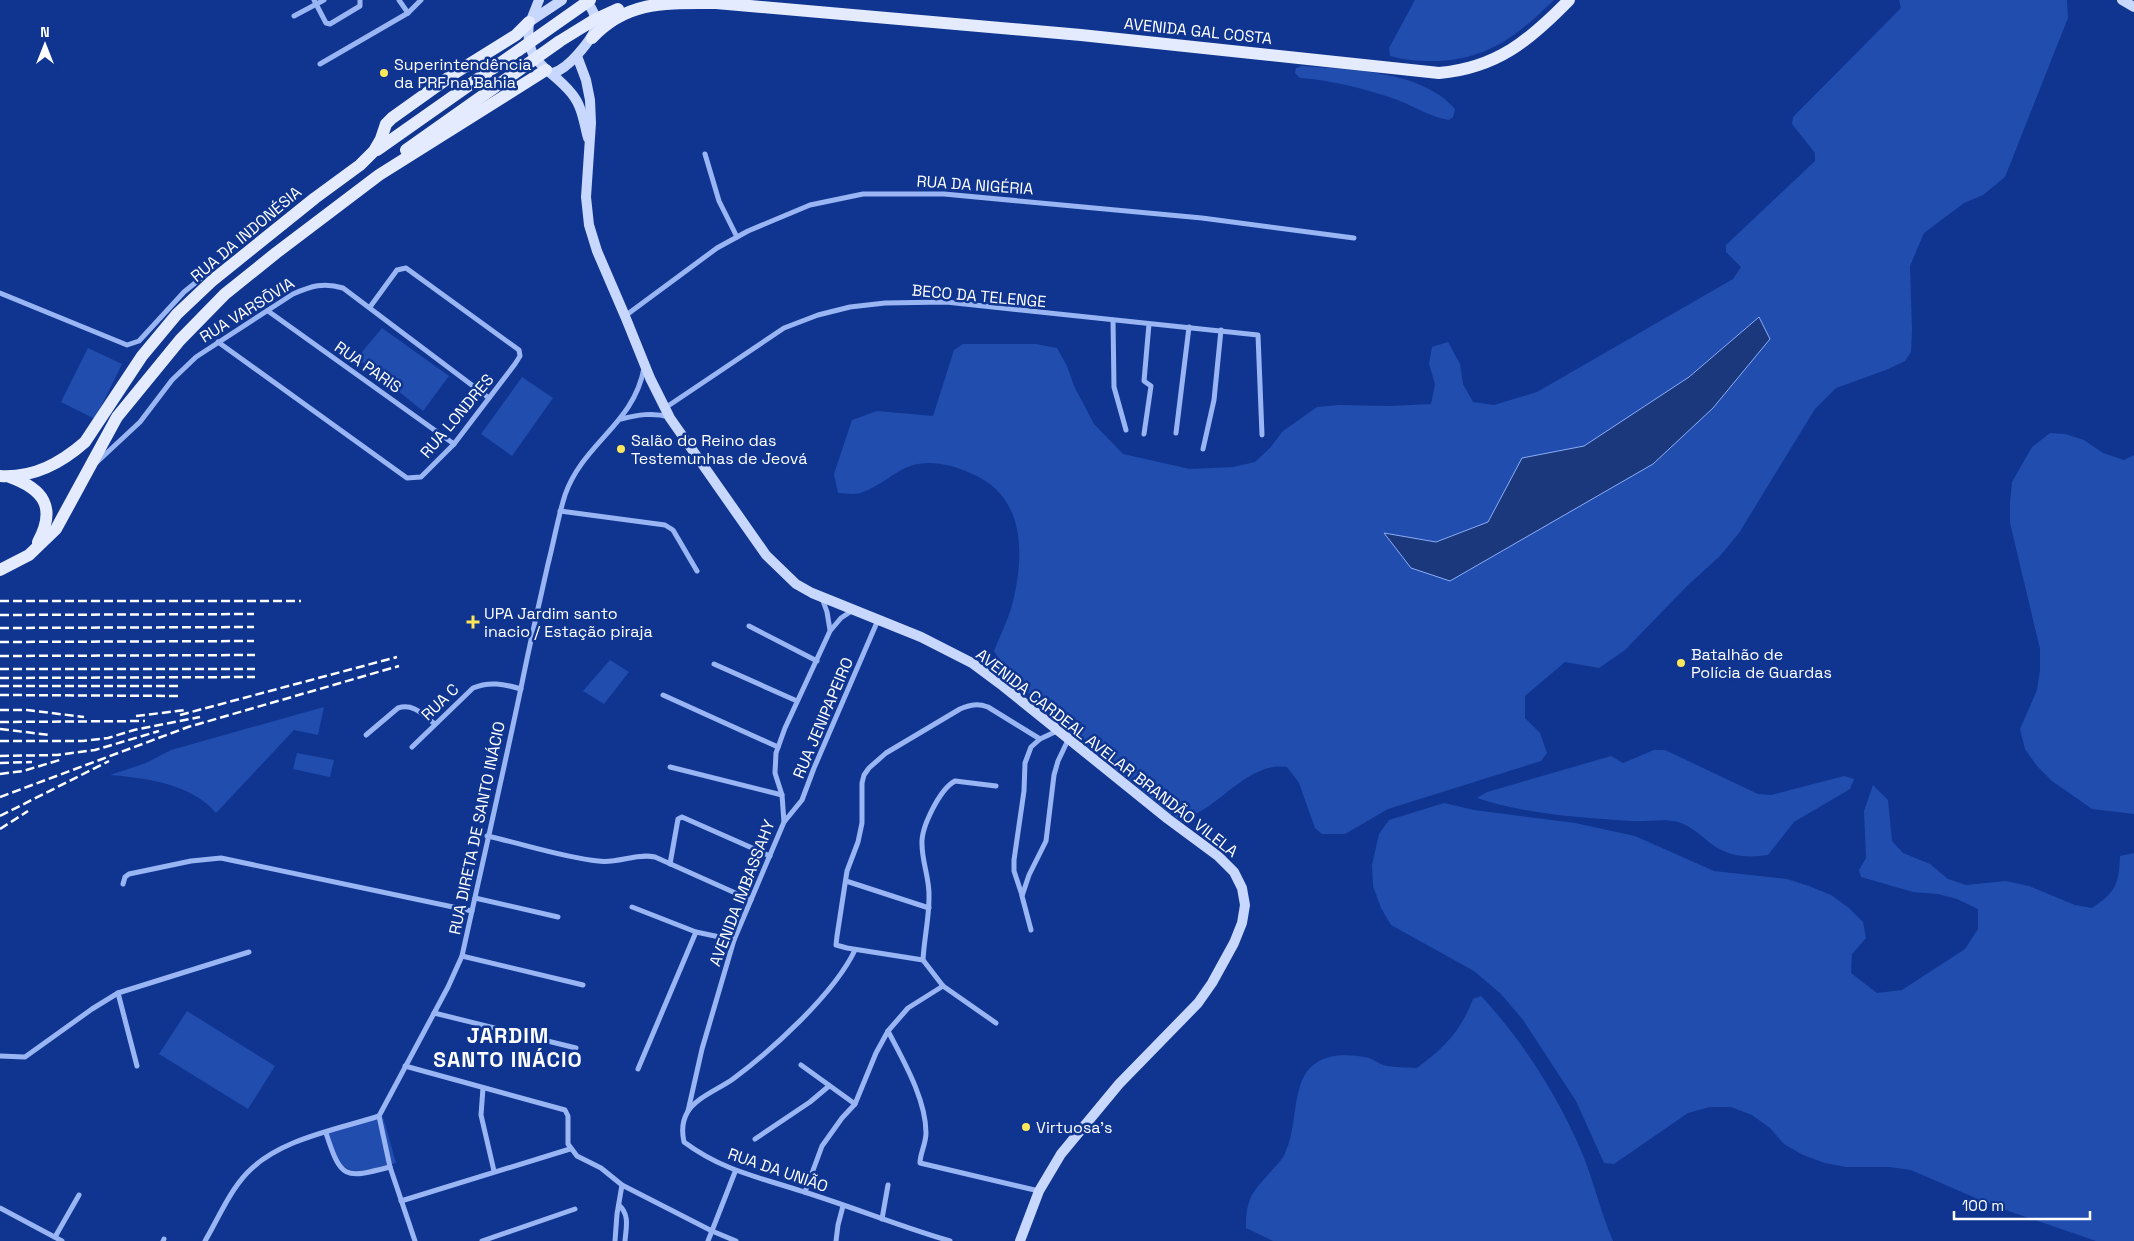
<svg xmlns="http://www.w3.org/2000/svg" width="2134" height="1241" viewBox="0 0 2134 1241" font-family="'Space Grotesk',sans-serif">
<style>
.green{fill:#214daf}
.water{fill:#1c387c;stroke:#8aadf7}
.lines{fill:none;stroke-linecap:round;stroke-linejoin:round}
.minor{stroke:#99b5f3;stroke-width:5}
.secondary{stroke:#c8d7fd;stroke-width:10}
.primary{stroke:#e5ebff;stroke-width:12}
.rail{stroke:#fff;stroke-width:2.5;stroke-dasharray:9 4;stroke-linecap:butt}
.poi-dot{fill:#ffe75b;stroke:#0f3590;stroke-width:2}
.labels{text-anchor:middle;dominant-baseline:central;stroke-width:5;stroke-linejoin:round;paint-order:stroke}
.street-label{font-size:16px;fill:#fff;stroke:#0f3590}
.poi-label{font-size:16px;fill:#fff;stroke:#0f3590;text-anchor:start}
.district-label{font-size:21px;font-weight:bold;letter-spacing:1px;fill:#fff;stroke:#0f3590}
</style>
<rect width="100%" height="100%" fill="#0f3590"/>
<!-- green -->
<g class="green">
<path d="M1415 0H1554C1517 36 1486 61 1431 61 1417 61 1404 60 1390 56L1389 48Z"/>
<path d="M1899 0H2067L2068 18 2005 177 1983 195 1964 203 1924 233 1910 266 1912 330 1911 352 1905 361 1886 370 1836 388 1815 409 1739 533 1719 557 1688 585 1625 650 1599 668 1565 662 1525 696V718L1540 733 1547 753 1541 761 1388 809 1345 834H1322L1315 828 1299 783 1287 767C1256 762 1229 793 1206 808 1198 813 1190 817 1182 822 1157 804 1134 784 1110 765 1068 730 1024 697 994 651 1000 636 1008 620 1012 605 1025 555 1026 495 970 473 954 466 936 461 918 464 898 467 881 487 860 493 854 495 845 493 838 493L834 474 852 420 877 411 933 416 954 350 963 344H1036L1057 348 1067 366 1074 386 1094 424 1123 454 1190 469 1233 467 1255 462 1270 448 1283 431 1317 407 1339 405 1389 406 1431 404 1435 384 1429 364 1432 347 1448 342 1460 364 1463 384 1473 402 1494 405 1537 392 1733 279 1741 267 1726 252V245L1815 161V153L1792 124 1793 117 1901 8Z"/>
<path d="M1302 66C1349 70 1422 70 1455 109L1453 117 1449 120C1430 117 1414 106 1395 99 1365 89 1332 80 1300 78L1295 73 1296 68Z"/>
<path d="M382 328 449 376 423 411 357 358Z"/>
<path d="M88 348 122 364 95 419 61 402Z"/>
<path d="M522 377 553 398 512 456 481 434Z"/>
<path d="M2050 433 2065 434 2084 440 2103 453 2124 460 2134 455V814L2092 809 2052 781 2037 766 2025 749 2020 729 2037 690 2040 670V649L2010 523V503L2012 482 2032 447Z"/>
<path d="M610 660 629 672 604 704 583 691Z"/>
<path d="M324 707 318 735 294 730 216 813C192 784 146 778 110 775L146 763 171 750Z"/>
<path d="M1654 750H1665L1758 794 1771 795 1844 776 1854 779 1850 789 1794 822 1768 855C1747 858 1730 857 1713 845 1702 837 1692 826 1678 822 1665 818 1647 822 1632 821 1582 818 1525 814 1477 798L1487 792 1611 756 1623 763Z"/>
<path d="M297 753 334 760 330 777 293 769Z"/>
<path d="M1873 785 1888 800 1892 841 1903 853 1930 864 1948 879 1966 885 2006 881 2029 886 2075 905 2092 908C2116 892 2119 884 2120 856L2134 853V1241H2096L1994 1206 1911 1170 1889 1167H1846L1825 1163 1803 1155 1784 1144 1770 1128 1752 1115 1731 1107H1710L1688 1113 1614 1164 1604 1163 1576 1101 1523 1020 1501 994 1474 971 1391 925 1381 908 1373 886 1372 865 1379 834 1389 820 1444 803 1474 810 1575 823 1635 836 1714 871 1787 879 1809 886 1831 895 1849 908 1863 922 1866 938 1852 954 1851 973 1877 993 1902 990 1965 949 1978 929V909L1957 899 1938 894 1913 892 1861 877 1859 870 1866 858 1864 811Z"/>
<path d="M1481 996C1522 1040 1556 1093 1580 1148 1593 1178 1600 1211 1613 1241H1273L1246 1228C1246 1195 1254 1191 1274 1168 1278 1163 1283 1159 1285 1153 1295 1132 1293 1108 1300 1086 1310 1054 1340 1052 1369 1058 1374 1060 1378 1063 1383 1065 1393 1068 1407 1067 1417 1068 1444 1048 1461 1031 1473 999Z"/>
<path d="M187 1011 275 1066 248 1109 159 1054Z"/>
<path d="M383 1117 396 1163C352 1174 340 1181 328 1131Z"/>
</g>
<!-- water -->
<path class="water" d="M1759 317 1770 339 1713 408 1653 464 1450 581 1411 568 1384 533 1436 542 1488 522 1522 458 1584 446 1689 377Z"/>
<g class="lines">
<!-- minor -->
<g class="minor">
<path d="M314 0 326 23 330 24 360 6V0"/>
<path d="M399 0 408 13"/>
<path d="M294 16 324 0"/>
<path d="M320 64 408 13 421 0"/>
<path d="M705 154 719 201 737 237"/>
<path d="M0 293 127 345 139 341 184 292 211 270"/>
<path d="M268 311 454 444"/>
<path d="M625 316 717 248 748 231 810 205 863 194H944L1202 218 1354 238"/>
<path d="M1113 320 1114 387 1126 430"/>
<path d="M218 342 407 478 421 477 454 444 515 364 520 356 519 350 406 268 397 270 370 307"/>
<path d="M665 408 784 328 818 315 850 307 885 303 946 302 1258 335 1262 435"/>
<path d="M621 419C637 415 653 412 669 417"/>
<path d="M1176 433 1189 327"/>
<path d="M1144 434 1151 386 1144 381 1149 324"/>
<path d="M1203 449 1214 400 1221 330"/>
<path d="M96 463 140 422 172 380 196 357 293 294C311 286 324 282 343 288L489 398"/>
<path d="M560 511 665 525 673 530 697 571"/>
<path d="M822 598 827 612 830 630"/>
<path d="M749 626 817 661"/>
<path d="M714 664 797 701"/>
<path d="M663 695 778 747"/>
<path d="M366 735 398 708C414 703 423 715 435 724"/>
<path d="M412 747 473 688C489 681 504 684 521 689"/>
<path d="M670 767 782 795"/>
<path d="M784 822 802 800 814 768 878 620"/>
<path d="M487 836C524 844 561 857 598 861 618 864 635 853 655 857L751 900"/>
<path d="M670 864 678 819 682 817 770 856"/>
<path d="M846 881 929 908"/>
<path d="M123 884 125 877 129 874 191 861 221 858 472 911"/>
<path d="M1022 895 1014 871V860L1024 791 1025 763 1031 747 1040 739 1057 731"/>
<path d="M475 898 558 917"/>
<path d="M632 907 696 932 734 940"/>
<path d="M1031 930 1022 896 1029 875 1046 841 1054 775 1058 761 1068 740"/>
<path d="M855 950C834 994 772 1050 733 1079 719 1089 695 1098 687 1113 682 1122 682 1133 684 1142 723 1171 759 1177 804 1192 853 1207 901 1227 950 1241"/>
<path d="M462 956 583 985"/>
<path d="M923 960C924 939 929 919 929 898 930 879 922 863 922 844 921 827 940 789 955 781L996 786"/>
<path d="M118 993 137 1066"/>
<path d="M434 1013 576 1048"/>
<path d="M996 1023 943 986 923 960 847 948 836 945 837 936 847 871 858 842 862 823V783L864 775 869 768 886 753 960 709C970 705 977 703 988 707L1040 739"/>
<path d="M888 1031C903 1060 926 1099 926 1133 926 1144 920 1153 920 1163L1039 1191"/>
<path d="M0 1056 25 1057 92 1009 118 993 249 952"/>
<path d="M801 1065 855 1104"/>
<path d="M405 1066 565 1110 568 1116V1144L577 1156 601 1168 622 1185 712 1231 736 1241"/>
<path d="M638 1069 696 932"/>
<path d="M483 1088 481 1115 494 1171"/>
<path d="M688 1111 702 1049 734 940 784 822 782 795 775 773 776 753 785 728 830 631 841 618 853 610"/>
<path d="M326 1133C341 1179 344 1179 390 1167"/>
<path d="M755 1139 810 1102 829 1086"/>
<path d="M805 1192 822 1146 842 1118 855 1104 876 1053 888 1031 908 1008 943 986"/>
<path d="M401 1201 570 1149"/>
<path d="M619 1205C630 1215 626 1228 625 1241"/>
<path d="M0 1208 62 1241"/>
<path d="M882 1219 888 1185"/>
<path d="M55 1237 79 1195"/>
<path d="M163 1241 164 1239"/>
<path d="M205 1241C218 1219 229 1192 247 1173 279 1139 336 1130 379 1116"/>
<path d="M415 1241 390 1167 379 1116 448 987 462 956C482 865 503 774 522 683 530 643 539 604 548 564 554 541 558 517 565 495 583 443 634 424 644 368"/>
<path d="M482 1241 575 1209"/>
<path d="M615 1241 617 1214 622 1185"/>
<path d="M708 1241 735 1172"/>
<path d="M836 1241 838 1225 843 1206"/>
</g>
<!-- secondary -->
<g class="secondary">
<path d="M562 0 529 22C524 66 550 66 572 94 582 106 584 123 588 138"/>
<path d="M2122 0 2134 7"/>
<path d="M531 20 539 0"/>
<path d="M577 56 586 80 590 100 591 123 586 197 589 225 597 251 625 316 650 378 670 418 766 555 796 584 812 593 921 637 972 663 1003 686 1168 819 1218 856 1234 872 1242 888 1245 905 1242 923 1234 943 1212 983 1198 1003 1119 1084 1061 1154 1039 1191 1020 1241"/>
<path d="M553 73C563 70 571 62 578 54 594 36 605 22 585 0"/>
</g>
<!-- primary -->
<g class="primary">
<path d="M592 38C627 0 667 3 716 3L1081 35 1439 73C1497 68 1530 40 1569 0"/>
<path d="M377 150 590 0"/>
<path d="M406 150 560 41 594 20 618 9"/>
<path d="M0 476C34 478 61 463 85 442L142 356 177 314 213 280 315 198 360 165 374 151 381 139 386 124 392 118 455 73 516 35 529 22"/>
<path d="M10 477C43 489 57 507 38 542"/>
<path d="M0 570 29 555 56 529 117 417 180 340 225 294 276 253 379 175 546 70"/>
</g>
<!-- rail -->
<g class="rail">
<path d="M0 601H301"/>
<path d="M0 615 254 614"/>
<path d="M0 628 254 627"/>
<path d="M0 642 254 641"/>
<path d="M0 656 255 655"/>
<path d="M0 669H255"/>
<path d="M0 678 255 677"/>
<path d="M0 686H182"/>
<path d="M0 695 182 696"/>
<path d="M0 710H27L84 717"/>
<path d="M180 715 397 657"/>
<path d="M136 716 186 710"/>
<path d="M0 722 145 721"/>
<path d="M0 729 50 735"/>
<path d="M0 741H83L108 738 134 730 200 717"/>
<path d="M0 756 57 755 95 750 159 731"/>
<path d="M0 763 32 762"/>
<path d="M0 774 23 771 63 759"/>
<path d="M0 797 188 727 399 666"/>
<path d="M0 816 109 761"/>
<path d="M0 829 28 811"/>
</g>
</g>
<!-- markers -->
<g class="poi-dot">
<circle cx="384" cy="73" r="5"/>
<circle cx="621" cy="449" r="5"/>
<path d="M470.5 614.5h5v5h5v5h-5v5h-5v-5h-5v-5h5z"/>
<circle cx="1681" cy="663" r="5"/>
<circle cx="1026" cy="1127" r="5"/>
</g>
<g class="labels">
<!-- street labels -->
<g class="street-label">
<text transform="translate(1198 31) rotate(6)">AVENIDA GAL COSTA</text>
<text transform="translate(975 185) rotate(4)">RUA DA NIGÉRIA</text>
<text transform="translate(246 234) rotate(-40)">RUA DA INDONÉSIA</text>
<text transform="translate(979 296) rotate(5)">BECO DA TELENGE</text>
<text transform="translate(247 310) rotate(-32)">RUA VARSŌVIA</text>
<text transform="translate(368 367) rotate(35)">RUA PARIS</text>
<text transform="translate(457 416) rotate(-50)">RUA LONDRES</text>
<text transform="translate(440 702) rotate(-44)">RUA C</text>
<text transform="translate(823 718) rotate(-67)">RUA JENIPAPEIRO</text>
<text transform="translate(1107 753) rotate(38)">AVENIDA CARDEAL AVELAR BRANDÃO VILELA</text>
<text transform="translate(477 828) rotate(-78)">RUA DIRETA DE SANTO INÁCIO</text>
<text transform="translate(742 893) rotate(-69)">AVENIDA IMBASSAHY</text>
<text transform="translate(778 1170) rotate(19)">RUA DA UNIÃO</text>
</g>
<!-- poi labels -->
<g class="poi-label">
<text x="394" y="64">Superintendência<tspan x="394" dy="18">da PRF na Bahia</tspan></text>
<text x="631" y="440">Salão do Reino das<tspan x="631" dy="18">Testemunhas de Jeová</tspan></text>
<text x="484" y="613">UPA Jardim santo<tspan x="484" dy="18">inacio / Estação piraja</tspan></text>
<text x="1691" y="654">Batalhão de<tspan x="1691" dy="18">Polícia de Guardas</tspan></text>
<text x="1036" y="1127">Virtuosa's</text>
</g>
<!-- district labels -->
<g class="district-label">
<text x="508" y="1035">JARDIM<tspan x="508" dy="24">SANTO INÁCIO</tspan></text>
</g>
</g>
<!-- north arrow -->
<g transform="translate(45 45)" stroke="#0f3590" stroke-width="4" paint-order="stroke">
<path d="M0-4L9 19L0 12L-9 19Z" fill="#ffffff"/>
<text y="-8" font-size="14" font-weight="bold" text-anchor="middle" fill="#ffffff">N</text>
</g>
<!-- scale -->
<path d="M1954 1211v8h136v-8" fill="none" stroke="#ffffff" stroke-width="2.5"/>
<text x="1962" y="1211" font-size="15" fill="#ffffff" stroke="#0f3590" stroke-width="4" paint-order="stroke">100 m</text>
</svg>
